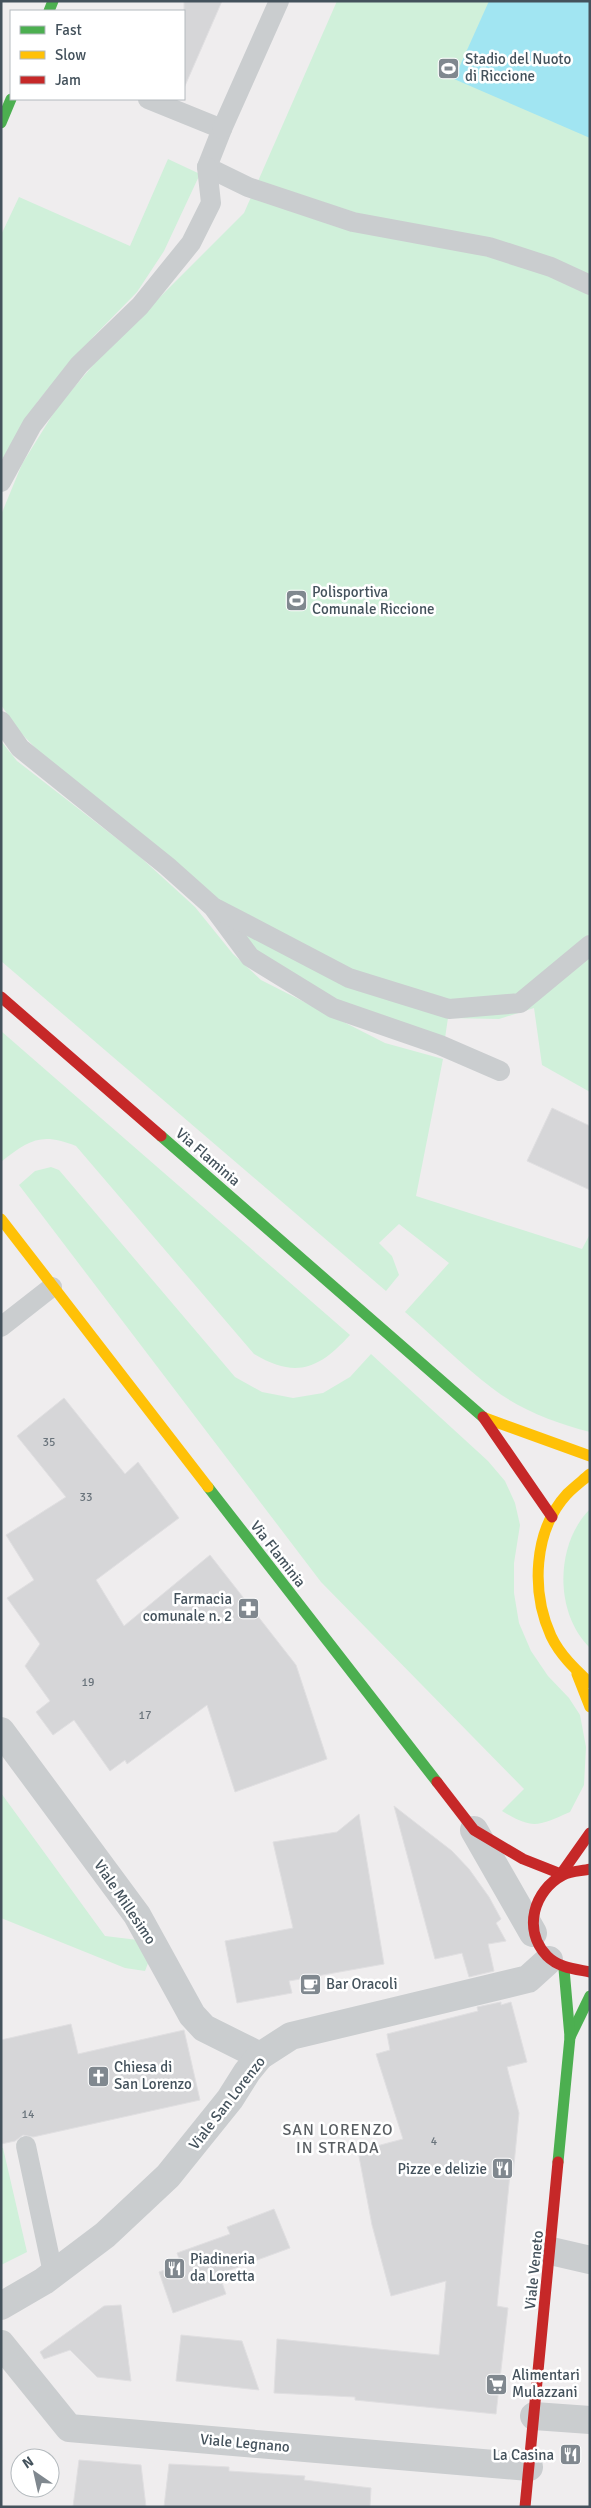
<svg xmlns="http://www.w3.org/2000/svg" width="591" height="2508" viewBox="0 0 591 2508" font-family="Signika,sans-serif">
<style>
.green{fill:#d0f0da}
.water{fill:#a1e5f2}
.building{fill:#d6d6d8;stroke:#e0dfe1}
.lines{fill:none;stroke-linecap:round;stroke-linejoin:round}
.lane{stroke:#cacdcf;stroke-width:20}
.street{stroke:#cacdcf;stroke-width:28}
.fast{stroke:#4caf50;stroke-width:11}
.slow{stroke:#ffc107;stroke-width:11}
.jam{stroke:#c62828;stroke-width:11}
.labels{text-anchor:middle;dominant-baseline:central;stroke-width:5;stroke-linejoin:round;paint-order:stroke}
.number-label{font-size:12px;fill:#6a747c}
.poi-label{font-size:15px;fill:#44525c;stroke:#fff;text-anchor:start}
.street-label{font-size:15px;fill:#44525c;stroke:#fff}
.neighbourhood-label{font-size:16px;letter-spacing:1px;fill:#595e62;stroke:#fff}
</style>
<rect width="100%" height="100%" fill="#efedee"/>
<!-- green -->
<g class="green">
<path d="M337 1H590V1092L542 1065 534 1008 499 1019 448 1018 445 1038 342 1005 250 947 42 755 20 732 1 705V515L22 464 58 406 101 356 244 213Z"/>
<path d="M168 159 200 174 164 251 137 292 94 336 38 401 1 461V235L19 197 130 246Z"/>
<path d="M1 741 17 761 138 855 195 907 233 954 261 980 385 1043 443 1059 416 1196 582 1249 590 1234V1432C556 1423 520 1410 492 1388 462 1365 434 1337 405 1312L449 1263 399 1224 379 1243 392 1256 399 1275 386 1291 1 961Z"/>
<path d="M1 1031 350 1335C319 1369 296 1379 254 1354L76 1146C41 1132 29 1140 1 1162Z"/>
<path d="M51 1167 59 1170 235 1377 262 1392 293 1398 323 1393 350 1377 371 1354 488 1461 505 1481 515 1503 520 1525 514 1563V1593L519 1623 531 1651 548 1676 569 1698 580 1715 586 1747 584 1785 570 1812C538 1826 533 1830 502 1811L524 1789 321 1582 19 1185 35 1171Z"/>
<path d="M590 1509V1648C554 1613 555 1544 590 1509Z"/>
<path d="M1 1793 105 1936 138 1940 150 1958 145 1971 125 1968 1 1918Z"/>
<path d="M1 2148H3L27 2252 1 2265Z"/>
</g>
<!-- water -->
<path class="water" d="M489 1H590V138L454 79Z"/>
<!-- building -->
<g class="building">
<path d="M184 1H222L184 88Z"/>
<path d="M552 1108 590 1126V1190L527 1161Z"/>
<path d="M64 1398 125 1474 138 1462 179 1518 96 1580 124 1626 210 1555 296 1665 327 1759 235 1792 207 1705 127 1764 125 1760 110 1771 74 1720 53 1735 36 1712 50 1701 25 1666 40 1644 7 1598 34 1580 6 1535 66 1497 17 1436Z"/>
<path d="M394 1806 452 1851 469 1869 489 1897 501 1919 496 1923 506 1941 488 1944 494 1971 469 1977 462 1953 435 1959Z"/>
<path d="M359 1814 384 1964 289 1981 292 1993 237 2003 225 1941 293 1928 273 1842 337 1832Z"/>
<path d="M501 2002V2005L511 2002 527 2062 507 2067 519 2113 513 2175 510 2174 497 2306 508 2308 496 2414 355 2400V2397L274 2393 277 2339 439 2355 446 2281 391 2296 372 2225 358 2151 403 2139 376 2054 390 2050 387 2034 478 2011 477 2007Z"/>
<path d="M71 2024 78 2054 184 2030 200 2100 33 2137 23 2135 15 2141 1 2144V2040Z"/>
<path d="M274 2209 290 2248 219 2274 226 2294 173 2313 159 2272 181 2264 177 2253 230 2234 227 2227Z"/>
<path d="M121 2305 131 2381 97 2377 70 2350 44 2359 40 2352 104 2306Z"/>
<path d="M181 2335 242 2341 259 2390 176 2381Z"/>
<path d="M79 2460 141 2465 146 2507H73Z"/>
<path d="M169 2464 229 2467V2471L305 2476 304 2480 371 2488 370 2507H164Z"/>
</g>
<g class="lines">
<!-- lane -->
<g class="lane">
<path d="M148 99 222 129 207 167 248 187 353 222 489 247 551 267 590 285"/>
<path d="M222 129 279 1"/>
<path d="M1 482 32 425 79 365 140 306 191 243 211 203 207 167"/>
<path d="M1 721 20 748 167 866 213 907 250 957 333 1008 440 1045 500 1071"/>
<path d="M217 909 349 978 449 1009 520 1003 590 945"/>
<path d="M1 1327 52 1287"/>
<path d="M26 2146 53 2273"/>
</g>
<!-- street -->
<g class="street">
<path d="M1 1731 137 1915 192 2015 204 2028 260 2056"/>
<path d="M474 1830 533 1933"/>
<path d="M551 2251 590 2260"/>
<path d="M1 2306 44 2281 105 2235 168 2176 230 2099 247 2072 260 2056 291 2036 528 1979 549 1960"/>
<path d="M1 2344 69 2428 529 2467"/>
<path d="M534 2416 590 2420"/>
</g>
<!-- fast -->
<g class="fast">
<path d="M49 11 53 1"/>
<path d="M1 123 11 99"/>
<path d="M161 1136 483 1417"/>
<path d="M208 1487 437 1782"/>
<path d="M570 2037 590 1996"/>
<path d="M558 2162 570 2037 564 1969"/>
</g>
<!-- slow -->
<g class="slow">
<path d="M1 1219 208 1487"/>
<path d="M485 1418 590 1456"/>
<path d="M590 1474C582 1481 574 1487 567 1494 533 1531 531 1592 551 1636 560 1655 575 1669 590 1683"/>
<path d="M577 1674 590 1707"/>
</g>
<!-- jam -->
<g class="jam">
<path d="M1 997 161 1136"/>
<path d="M483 1417 552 1517"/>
<path d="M437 1782 474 1830 523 1859 561 1874 590 1833"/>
<path d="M590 1869C582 1871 571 1871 563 1875 534 1890 522 1930 547 1956 559 1968 575 1969 590 1972"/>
<path d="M525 2507 558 2162"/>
</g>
</g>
<!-- icons -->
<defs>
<symbol id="stadium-square" viewBox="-11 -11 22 22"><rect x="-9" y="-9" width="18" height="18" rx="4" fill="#80888f" stroke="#fff"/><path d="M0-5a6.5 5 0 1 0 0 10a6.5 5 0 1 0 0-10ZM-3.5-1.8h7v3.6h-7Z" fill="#fff"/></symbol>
<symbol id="pharmacy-square" viewBox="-11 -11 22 22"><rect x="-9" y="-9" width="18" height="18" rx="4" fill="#80888f" stroke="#fff"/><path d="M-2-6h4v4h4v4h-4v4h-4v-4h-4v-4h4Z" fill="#fff"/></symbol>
<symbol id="cafe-square" viewBox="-11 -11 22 22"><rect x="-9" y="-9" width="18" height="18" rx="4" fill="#80888f" stroke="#fff"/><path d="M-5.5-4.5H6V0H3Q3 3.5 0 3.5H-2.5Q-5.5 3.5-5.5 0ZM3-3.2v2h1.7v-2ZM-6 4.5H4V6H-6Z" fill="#fff"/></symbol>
<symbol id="church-square" viewBox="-11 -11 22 22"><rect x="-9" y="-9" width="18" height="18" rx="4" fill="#80888f" stroke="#fff"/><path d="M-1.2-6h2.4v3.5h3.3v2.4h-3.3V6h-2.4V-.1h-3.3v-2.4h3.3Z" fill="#fff"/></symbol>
<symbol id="restaurant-square" viewBox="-11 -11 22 22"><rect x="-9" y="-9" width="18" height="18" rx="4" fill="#80888f" stroke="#fff"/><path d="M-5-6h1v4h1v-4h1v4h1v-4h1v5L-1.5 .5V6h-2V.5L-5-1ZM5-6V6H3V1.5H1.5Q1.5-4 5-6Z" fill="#fff"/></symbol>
<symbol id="supermarket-square" viewBox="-11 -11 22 22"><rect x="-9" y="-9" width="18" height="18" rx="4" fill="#80888f" stroke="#fff"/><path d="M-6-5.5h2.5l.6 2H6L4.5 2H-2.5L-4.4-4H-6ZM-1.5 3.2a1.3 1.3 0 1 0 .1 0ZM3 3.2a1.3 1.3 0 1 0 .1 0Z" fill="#fff"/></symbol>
</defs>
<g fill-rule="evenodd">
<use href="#stadium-square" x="436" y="56" width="25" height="25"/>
<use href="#stadium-square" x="284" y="588" width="25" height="25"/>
<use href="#pharmacy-square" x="236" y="1596" width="25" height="25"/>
<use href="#cafe-square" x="298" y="1972" width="25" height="25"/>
<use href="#church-square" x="86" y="2064" width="25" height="25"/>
<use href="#restaurant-square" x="490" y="2156" width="25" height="25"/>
<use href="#restaurant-square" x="162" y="2256" width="25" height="25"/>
<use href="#supermarket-square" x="484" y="2372" width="25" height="25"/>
<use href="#restaurant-square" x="558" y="2442" width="25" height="25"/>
</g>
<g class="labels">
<!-- number labels -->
<g class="number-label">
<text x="49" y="1442">35</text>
<text x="86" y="1497">33</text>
<text x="88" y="1682">19</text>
<text x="145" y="1715">17</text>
<text x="28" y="2114">14</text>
<text x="434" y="2141">4</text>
</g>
<!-- poi labels -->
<g class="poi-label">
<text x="465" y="59">Stadio del Nuoto<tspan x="465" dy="17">di Riccione</tspan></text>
<text x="312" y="592">Polisportiva<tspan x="312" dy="17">Comunale Riccione</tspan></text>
<text x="232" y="1599" text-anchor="end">Farmacia<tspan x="232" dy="17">comunale n. 2</tspan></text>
<text x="326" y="1984">Bar Oracoli</text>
<text x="114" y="2067">Chiesa di<tspan x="114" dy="17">San Lorenzo</tspan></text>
<text x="487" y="2169" text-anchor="end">Pizze e delizie</text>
<text x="190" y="2259">Piadineria<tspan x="190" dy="17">da Loretta</tspan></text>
<text x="512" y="2375">Alimentari<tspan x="512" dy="17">Mulazzani</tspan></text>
<text x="554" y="2455" text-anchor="end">La Casina</text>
</g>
<!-- street labels -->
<g class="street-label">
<text transform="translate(208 1157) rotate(41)">Via Flaminia</text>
<text transform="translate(278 1554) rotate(52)">Via Flaminia</text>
<text transform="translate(125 1902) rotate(56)">Viale Millesimo</text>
<text transform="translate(227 2103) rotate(-52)">Viale San Lorenzo</text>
<text transform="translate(534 2270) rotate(-84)">Viale Veneto</text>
<text transform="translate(245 2443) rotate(5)">Viale Legnano</text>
</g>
<!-- neighbourhood labels -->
<g class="neighbourhood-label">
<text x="338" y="2130">SAN LORENZO<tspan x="338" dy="18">IN STRADA</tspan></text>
</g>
</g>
<!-- border -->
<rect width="591" height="2508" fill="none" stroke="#44525c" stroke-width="5"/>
<!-- legend -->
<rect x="10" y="10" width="175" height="90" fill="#ffffff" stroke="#b4babe"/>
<rect x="20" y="26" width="25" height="8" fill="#4caf50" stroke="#b4babe"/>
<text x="55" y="35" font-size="15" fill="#44525c">Fast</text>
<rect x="20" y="51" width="25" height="8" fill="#ffc107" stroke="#b4babe"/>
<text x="55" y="60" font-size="15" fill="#44525c">Slow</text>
<rect x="20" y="76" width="25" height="8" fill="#c62828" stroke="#b4babe"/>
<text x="55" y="85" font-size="15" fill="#44525c">Jam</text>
<!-- north arrow -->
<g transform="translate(35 2473) rotate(326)"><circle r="24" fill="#ffffff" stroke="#b4babe"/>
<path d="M0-4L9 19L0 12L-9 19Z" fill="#80888f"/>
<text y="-8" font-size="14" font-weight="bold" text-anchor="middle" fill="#44525c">N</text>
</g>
</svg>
